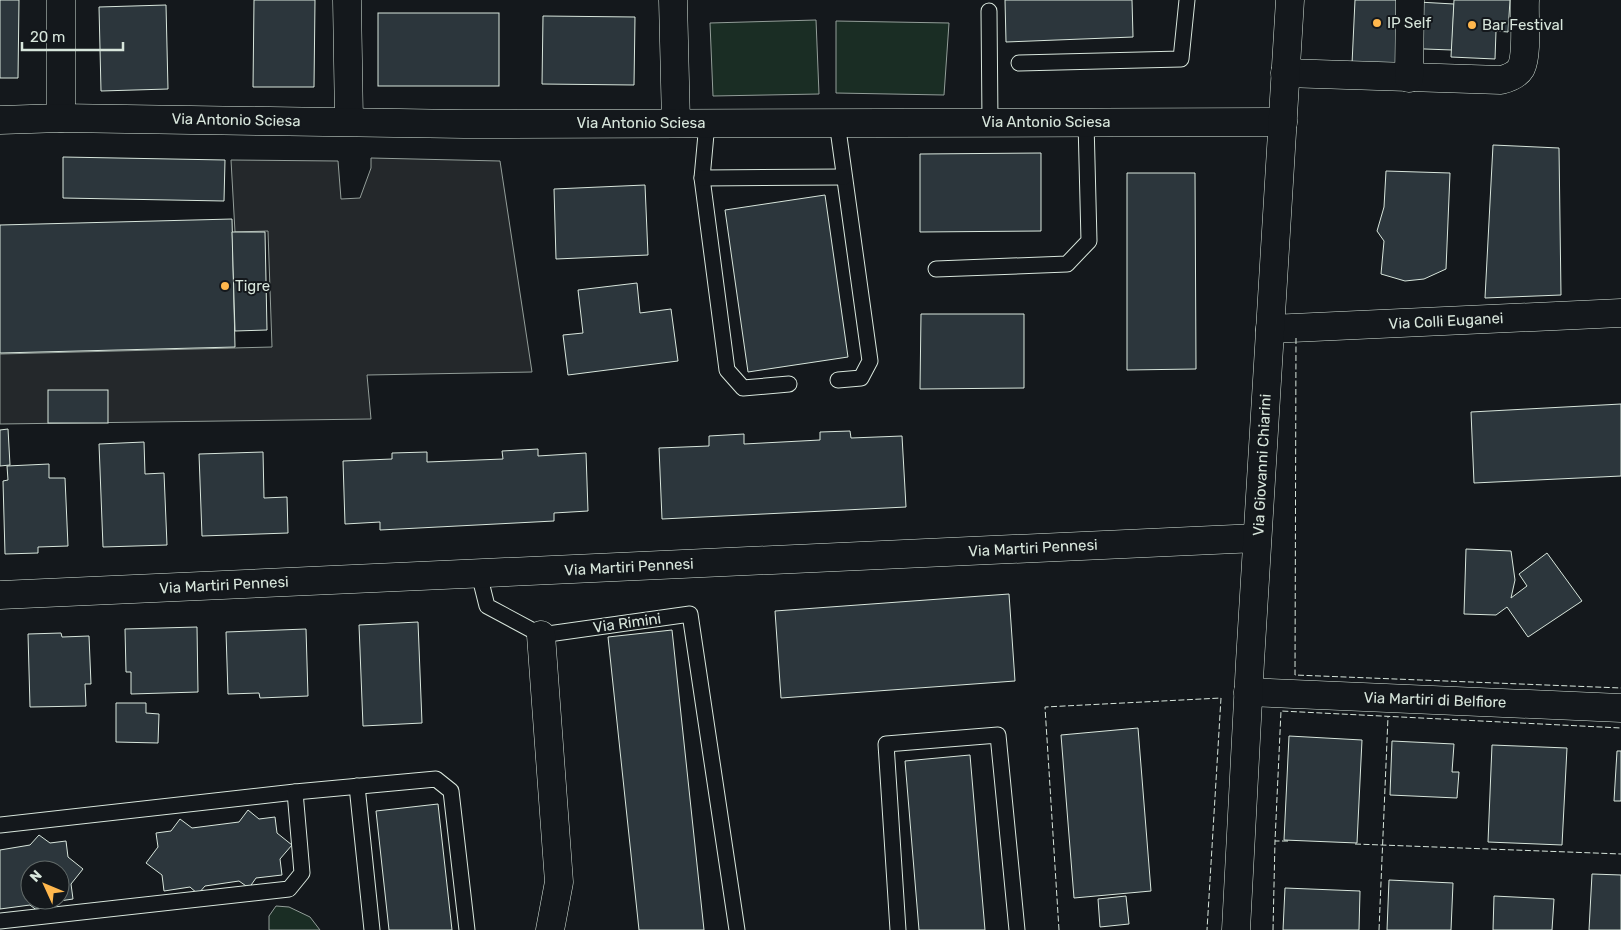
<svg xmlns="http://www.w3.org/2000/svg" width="1621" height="930" viewBox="0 0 1621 930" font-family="Rubik,sans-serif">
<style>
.green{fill:#1a2d24;stroke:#939e99}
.parking{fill:#24282b;stroke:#939e99}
.building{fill:#2c363c;stroke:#d8e6dc;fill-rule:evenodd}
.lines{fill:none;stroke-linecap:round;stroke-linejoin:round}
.service-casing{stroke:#d8e6dc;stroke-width:17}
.minor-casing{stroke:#d8e6dc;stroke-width:29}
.secondary-casing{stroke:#d8e6dc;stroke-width:29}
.service{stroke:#14181c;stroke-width:15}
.minor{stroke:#14181c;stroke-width:28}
.secondary{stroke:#14181c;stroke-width:28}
.fence{stroke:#d8e6dc;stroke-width:1;stroke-dasharray:6 2.5;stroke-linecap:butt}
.poi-dot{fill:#ffb74d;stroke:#14181c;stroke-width:2}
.labels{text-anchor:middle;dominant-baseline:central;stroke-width:4;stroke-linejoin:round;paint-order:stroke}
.poi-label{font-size:15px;fill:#d8e6dc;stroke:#14181c;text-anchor:start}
.street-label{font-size:15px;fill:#d8e6dc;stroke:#14181c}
</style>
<rect width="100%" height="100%" fill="#14181c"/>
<!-- green -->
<g class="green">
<path d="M816 20 819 94 713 96 710 23Z"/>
<path d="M836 21 949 23 944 95 836 93Z"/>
<path d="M276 906 289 907 310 917 320 930H269V916Z"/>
</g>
<!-- parking -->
<path class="parking" d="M371 158 500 161 532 372 367 375 371 419 0 424V354L272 347 268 231 235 232 231 160 338 161 341 199 360 198 371 168Z"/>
<!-- building -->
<g class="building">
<path d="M0 0H19L18 78H0Z"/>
<path d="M254 0H315L314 87H253Z"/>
<path d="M1005 0H1132L1133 37 1006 42Z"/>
<path d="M1355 0H1401L1400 1 1454 4 1452 50 1398 48V66L1352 64Z"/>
<path d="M1454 0H1510L1508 32 1496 31 1495 59 1451 57Z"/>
<path d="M166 5 168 89 101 91 99 7Z"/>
<rect x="378" y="13" width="121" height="73"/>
<path d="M543 16 635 17 634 85 542 84Z"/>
<path d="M1493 145 1559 148 1561 295 1485 298Z"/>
<path d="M1041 153V231L920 232V154Z"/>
<path d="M63 157 225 160 224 201 63 198Z"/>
<path d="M1386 171 1450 173 1446 269 1424 279 1405 281 1381 274 1384 241 1377 231 1384 207Z"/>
<path d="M1127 173H1195L1196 369 1127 370Z"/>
<path d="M645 185 648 255 556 259 554 189Z"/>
<path d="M825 195 848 357 748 372 725 210Z"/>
<path d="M232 219 235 347 0 353V225Z"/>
<path d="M232 232H265L267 330 235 331Z"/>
<path d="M637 283 640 313 671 309 678 361 568 375 563 335 583 333 578 290Z"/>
<path d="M921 314H1024V388L920 389Z"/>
<rect x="48" y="390" width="60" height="33"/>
<path d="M1621 404V476L1474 483 1471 412Z"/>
<path d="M8 429 10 465 0 466V430Z"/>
<path d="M850 431 851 438 902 436 906 507 662 519 659 448 709 446V436L744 434V444L820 440V432Z"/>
<path d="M144 442 145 474 164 473 167 545 103 547 99 444Z"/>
<path d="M538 449V456L586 453 588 511 554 513V521L380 530V522L345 524 343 461 392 459V453L427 452V462L503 459 502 451Z"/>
<path d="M263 452 264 498 287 497 288 533 202 536 199 454Z"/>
<path d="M49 464V478H65L68 546 38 547V553L5 554 3 481 8 480 7 466Z"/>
<path d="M1466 549 1511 551 1515 580 1511 598 1527 586 1519 574 1547 553 1582 601 1528 637 1507 607 1496 615 1464 614Z"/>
<path d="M1009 594 1015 681 781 698 775 611Z"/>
<path d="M418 622 422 723 363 726 359 625Z"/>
<path d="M197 627 198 692 131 694V672H126L125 629Z"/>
<path d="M306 629 308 696 260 698 259 693 228 694 226 632Z"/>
<path d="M672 630 704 930H639L608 637Z"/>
<path d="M61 633 62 637 89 636 91 684H85L86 706 30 707 28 634Z"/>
<path d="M116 703H146V713L159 714 158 743 116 742Z"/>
<path d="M1138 728 1151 891 1074 898 1061 735Z"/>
<path d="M1289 736 1362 740 1357 843 1284 840Z"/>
<path d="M1392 741 1454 744 1452 772H1459L1457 798 1390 795Z"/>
<path d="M1492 745 1567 748 1562 845 1488 842Z"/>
<path d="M1617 751H1621V801H1614Z"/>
<path d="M970 755 985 930H919L905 761Z"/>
<path d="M438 804 452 930H389L376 811Z"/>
<path d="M248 810 259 819 275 817 277 833 292 845 280 859 282 875 256 878 249 888 239 881 205 886 198 894 190 887 164 891 162 875 146 863 158 847 156 833 171 831 180 819 192 828 239 822Z"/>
<path d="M39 835 50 843 66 841 68 857 83 869 71 884 73 899 46 903 39 912 30 905 0 909V850L30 845ZM30 870H60V900H30Z"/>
<path d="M1592 874 1621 875V930H1589Z"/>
<path d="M1389 880 1453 883 1451 930H1387Z"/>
<path d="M1285 888 1360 891 1359 930H1283Z"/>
<path d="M1126 896 1129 924 1100 927 1098 899Z"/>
<path d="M1494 896 1554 899 1552 930H1493Z"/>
</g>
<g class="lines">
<defs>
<g id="service">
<path d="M989 11 990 122"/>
<path d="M1019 63 1181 59 1187 0"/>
<path d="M837 122 870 361 861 378 838 380"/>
<path d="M707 123 702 178 727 370 743 388 789 384"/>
<path d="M702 178 844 177"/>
<path d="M936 269 1067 264 1089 241 1086 122"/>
<path d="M479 574 487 606 541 635 690 614 737 930"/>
<path d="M357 786 372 930"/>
<path d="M0 825 295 792 436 779 451 791 467 930"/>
<path d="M0 921 289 889 302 873 295 792"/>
<path d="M898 930 886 744 998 735 1017 930"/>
</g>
<g id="minor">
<path d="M61 0V118"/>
<path d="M347 0 349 121"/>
<path d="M673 0 676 123"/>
<path d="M1285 73 1501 80C1509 78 1517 75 1521 68 1528 54 1524 17 1525 0"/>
<path d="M1409 78 1410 0"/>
<path d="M0 120 61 118 464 124 1283 122"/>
<path d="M1270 329 1621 313"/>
<path d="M0 595 1257 538"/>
<path d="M541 635 559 882 550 930"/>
<path d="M1248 692 1621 708"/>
</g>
<path id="secondary" d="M1236 930 1250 662 1290 0"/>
</defs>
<!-- service casing -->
<use href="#service" class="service-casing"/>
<!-- minor casing -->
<use href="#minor" class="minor-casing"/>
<!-- secondary casing -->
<use href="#secondary" class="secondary-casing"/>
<!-- service -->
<use href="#service" class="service"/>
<!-- minor -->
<use href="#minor" class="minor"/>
<!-- secondary -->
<use href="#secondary" class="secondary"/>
<!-- fence -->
<g class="fence">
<path d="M1296 338 1295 675 1621 688"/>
<path d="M1288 841H1275L1281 711 1621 728"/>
<path d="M1355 844 1621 854"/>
<path d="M1059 930 1045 707 1221 698 1207 930"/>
<path d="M1273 930 1275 841"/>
<path d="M1379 930 1388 717"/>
</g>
</g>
<!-- markers -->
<g class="poi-dot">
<circle cx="1377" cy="23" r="5"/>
<circle cx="1472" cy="25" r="5"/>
<circle cx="225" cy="286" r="5"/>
</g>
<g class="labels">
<!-- poi labels -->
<g class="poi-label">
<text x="1387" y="23">IP Self</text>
<text x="1482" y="25">Bar Festival</text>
<text x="235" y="286">Tigre</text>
</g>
<!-- street labels -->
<g class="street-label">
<text transform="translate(236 120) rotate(1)">Via Antonio Sciesa</text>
<text x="1046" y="122">Via Antonio Sciesa</text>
<text x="641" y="123">Via Antonio Sciesa</text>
<text transform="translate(1446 321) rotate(-3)">Via Colli Euganei</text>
<text transform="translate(1262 465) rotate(-87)">Via Giovanni Chiarini</text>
<text transform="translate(1033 548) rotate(-3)">Via Martiri Pennesi</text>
<text transform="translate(629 567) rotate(-3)">Via Martiri Pennesi</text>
<text transform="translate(224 585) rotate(-3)">Via Martiri Pennesi</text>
<text transform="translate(627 623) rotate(-8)">Via Rimini</text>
<text transform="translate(1435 700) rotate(2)">Via Martiri di Belfiore</text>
</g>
</g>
<!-- north arrow -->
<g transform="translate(45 885) rotate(314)"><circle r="24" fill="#14181c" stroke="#626a69"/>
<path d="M0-4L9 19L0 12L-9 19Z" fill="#ffb74d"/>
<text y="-8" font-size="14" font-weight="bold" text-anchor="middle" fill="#d8e6dc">N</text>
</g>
<!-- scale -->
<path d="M22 42v8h101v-8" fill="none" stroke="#d8e6dc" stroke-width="2.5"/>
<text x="30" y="42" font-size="15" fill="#d8e6dc" stroke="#14181c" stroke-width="4" paint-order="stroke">20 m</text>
</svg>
